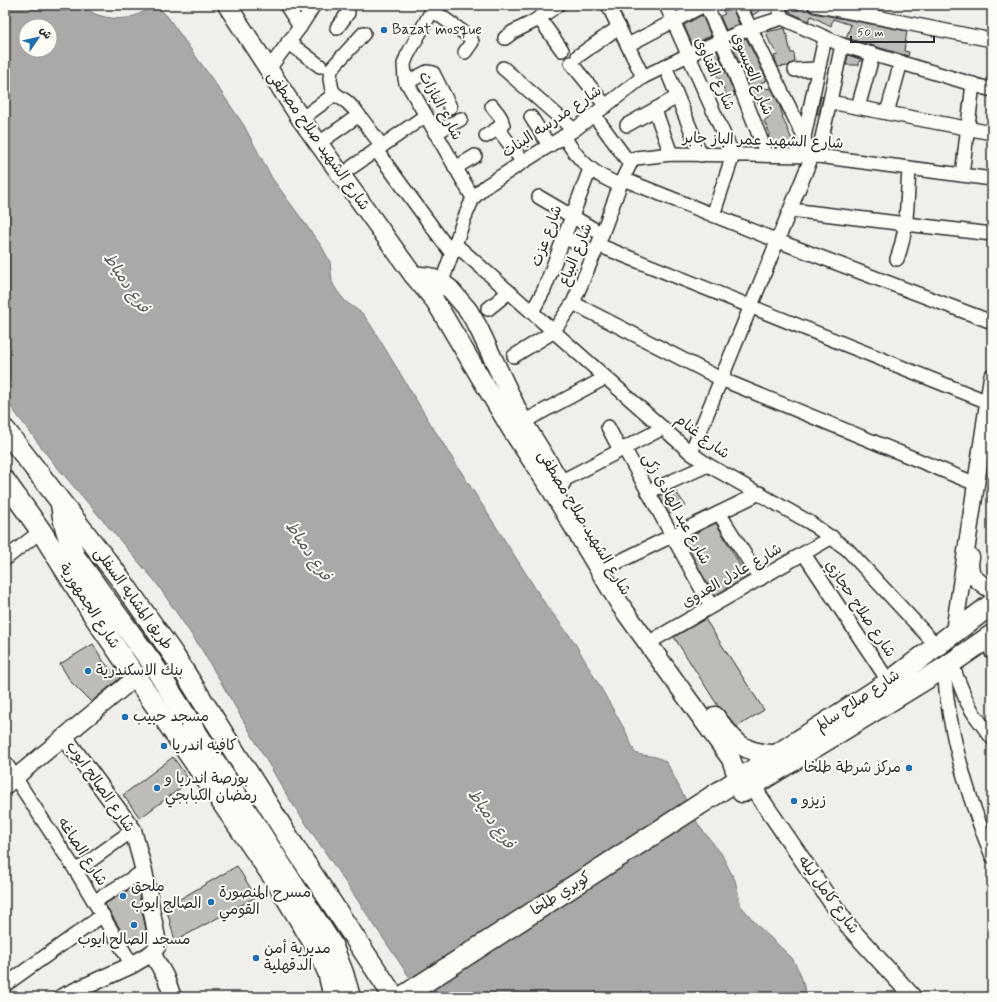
<svg xmlns="http://www.w3.org/2000/svg" width="997" height="1002" viewBox="0 0 997 1002" font-family="Mynerve,'Playpen Sans Arabic',sans-serif">
<style>
.water{fill:#aaa9a7;stroke:#777775;fill-rule:evenodd}
.building{fill:#bdbcb8;stroke:#2b2b2b}
.lines{fill:none;stroke-linecap:round;stroke-linejoin:round}
.minor-casing{stroke:#2b2b2b;stroke-width:16}
.tertiary-casing{stroke:#2b2b2b;stroke-width:19}
.secondary-casing{stroke:#2b2b2b;stroke-width:21}
.primary-casing{stroke:#2b2b2b;stroke-width:23}
.minor{stroke:#fdfcf7;stroke-width:13}
.tertiary{stroke:#fdfcf7;stroke-width:16}
.secondary{stroke:#fdfcf7;stroke-width:18}
.primary{stroke:#fdfcf7;stroke-width:20}
.poi-dot{fill:#1f6fb2;stroke:#fdfcf7;stroke-width:1.5}
.labels{text-anchor:middle;dominant-baseline:central;stroke-width:4;stroke-linejoin:round;paint-order:stroke}
.poi-label{font-size:15px;fill:#2b2b2b;stroke:#fdfcf7;text-anchor:start}
.street-label{font-size:15px;fill:#2b2b2b;stroke:#fdfcf7}
.water-label{font-size:16px;font-style:italic;fill:#575756;stroke:#fdfcf7}
</style>
<rect width="100%" height="100%" fill="#f0efeb"/>
<filter id="ink" filterUnits="userSpaceOnUse"><feTurbulence type="fractalNoise" baseFrequency=".025" numOctaves="2"/><feDisplacementMap in="SourceGraphic" scale="8" xChannelSelector="R" yChannelSelector="G"/><feConvolveMatrix kernelMatrix="1 2 1 2 8 2 1 2 1" color-interpolation-filters="sRGB"/></filter>
<g filter="url(#ink)">
<!-- water -->
<path class="water" d="M5 5H84C86 7 89 10 91 12 102 18 122 21 134 16 141 14 147 9 154 6L160 9 167 16 217 86 243 124 272 178 322 247 330 262 332 282 337 291 346 302 363 314 372 327 430 423 544 602 573 640 625 730 635 753C648 758 655 753 667 763L699 826 721 853 729 869 735 880 741 906 758 926 792 958 800 973 807 997H426L408 975 288 797 202 650 155 581 51 460 5 399ZM26 26H50V50H26Z"/>
<!-- building -->
<g class="building">
<path d="M675 5H687L677 10Z"/>
<path d="M720 5H731L739 24 726 30 720 16 725 14Z"/>
<path d="M750 5H768L753 15 748 6Z"/>
<path d="M799 5H807L809 11 813 13 907 31 904 51 909 52 908 56 846 38 851 25 833 19 831 26 811 16 809 21 789 12 787 7 799 10Z"/>
<path d="M856 5H880V10Z"/>
<path d="M702 15 711 36 692 44 684 25Z"/>
<path d="M785 28 791 53H794L795 62 790 64 788 66 778 67 774 56 778 55 770 43 766 32Z"/>
<path d="M746 38 767 80 754 87 772 89 779 104 783 116H782L795 147H773L768 135 770 134 764 121 770 116 752 96 732 45Z"/>
<path d="M717 51 735 95 728 99 720 79 719 80 715 71 717 70 708 55Z"/>
<path d="M848 55 863 60V61H859V65H846Z"/>
<path d="M821 96 823 97 819 114H817Z"/>
<path d="M674 489 686 506 669 514 659 496Z"/>
<path d="M716 523 747 577 714 596 683 539Z"/>
<path d="M705 619 764 710 737 727 723 710 718 706 674 637Z"/>
<path d="M93 644 104 662 120 678 91 702 71 682 60 664Z"/>
<path d="M173 757 190 781 140 818 123 795Z"/>
<path d="M237 866 256 897 175 941 166 907Z"/>
<path d="M137 885 148 940 129 944 105 904Z"/>
</g>
<g class="lines">
<defs>
<g id="minor">
<path d="M286 5 300 27"/>
<path d="M435 5 407 56 404 64 405 79 473 198"/>
<path d="M608 5 643 77"/>
<path d="M666 5 733 155 713 215"/>
<path d="M706 5 722 41 767 155"/>
<path d="M739 5 804 137 806 146 804 156"/>
<path d="M778 5 782 18"/>
<path d="M815 5 992 40"/>
<path d="M432 10 470 37 472 42 465 52"/>
<path d="M539 18 562 50"/>
<path d="M337 28 348 13 347 5"/>
<path d="M364 33 331 69 330 79 332 90 335 94 347 102 355 110 382 146"/>
<path d="M505 38 513 32 533 22 558 5"/>
<path d="M288 42 320 66"/>
<path d="M628 45 704 5"/>
<path d="M578 56 619 27"/>
<path d="M571 63 606 106"/>
<path d="M665 66 701 155"/>
<path d="M503 68 574 130"/>
<path d="M268 70 300 27 314 5"/>
<path d="M795 70 818 69"/>
<path d="M406 83 427 72 433 73 450 107"/>
<path d="M830 102 992 133"/>
<path d="M492 106C500 117 504 117 501 132L502 134 523 162"/>
<path d="M858 107 873 54"/>
<path d="M655 110 671 154"/>
<path d="M887 113 901 62"/>
<path d="M594 115 630 164"/>
<path d="M531 117 549 145"/>
<path d="M301 119 335 94"/>
<path d="M627 125 677 97"/>
<path d="M435 133 461 119"/>
<path d="M486 136 503 125"/>
<path d="M564 136C577 160 594 175 620 185"/>
<path d="M804 137 825 38"/>
<path d="M319 143 352 120"/>
<path d="M376 150 452 254"/>
<path d="M818 156 842 45"/>
<path d="M352 167 425 116"/>
<path d="M455 168 475 156"/>
<path d="M962 175 973 84"/>
<path d="M623 179 778 241 992 322"/>
<path d="M539 197 602 234"/>
<path d="M791 210 906 224 992 234"/>
<path d="M564 237 595 253"/>
<path d="M455 244 691 453 708 465 809 522 847 549 936 645"/>
<path d="M598 245 988 402"/>
<path d="M897 259C908 230 907 199 909 168"/>
<path d="M439 290 464 219 473 198 486 186 523 162 574 130 643 77 688 55 750 28 782 18 842 45 992 90"/>
<path d="M573 303 721 379 976 484"/>
<path d="M488 309 509 292"/>
<path d="M532 312 544 290 590 169"/>
<path d="M514 356 553 332 573 303 598 245 620 185 630 164 632 160 636 158 671 154 818 156 992 179"/>
<path d="M523 422 605 378"/>
<path d="M608 427 620 450"/>
<path d="M624 448 711 606"/>
<path d="M691 453 812 156"/>
<path d="M560 482 663 428"/>
<path d="M648 492 708 465"/>
<path d="M719 513 760 579"/>
<path d="M804 554 889 682"/>
<path d="M5 559 41 531"/>
<path d="M608 567 760 493"/>
<path d="M988 637 992 653"/>
<path d="M648 643 832 537"/>
<path d="M951 663 967 702 974 714 992 738"/>
<path d="M944 668C948 733 967 795 992 856"/>
<path d="M5 762 76 871 132 965"/>
<path d="M76 871 133 830"/>
<path d="M95 901 144 871"/>
<path d="M5 985 103 915"/>
</g>
<g id="tertiary">
<path d="M971 557C967 577 977 580 992 591"/>
<path d="M954 632 992 377"/>
<path d="M5 786 136 677"/>
<path d="M752 786 832 903 849 927 913 997"/>
<path d="M152 953 165 976 173 997"/>
<path d="M62 997 132 965 152 953 157 947V938L144 871 133 830 65 738"/>
</g>
<g id="secondary">
<path d="M227 5 301 119 413 275 435 301 511 429 552 491 621 606 731 759 738 779"/>
<path d="M413 275 429 277 442 283 450 289 468 310 478 327 523 422 561 483"/>
<path d="M715 716C735 742 742 754 777 754"/>
</g>
<g id="primary">
<path d="M5 430 119 577 173 654 297 851 394 997"/>
<path d="M5 481 41 531 94 616 278 884 318 950 328 972 334 997"/>
<path d="M61 504C63 523 68 539 75 557L152 663 316 920 332 945 343 973 350 997"/>
<path d="M742 792 944 668 992 635"/>
<path d="M402 997 889 682 992 604"/>
</g>
</defs>
<!-- minor casing -->
<use href="#minor" class="minor-casing"/>
<!-- tertiary casing -->
<use href="#tertiary" class="tertiary-casing"/>
<!-- secondary casing -->
<use href="#secondary" class="secondary-casing"/>
<!-- primary casing -->
<use href="#primary" class="primary-casing"/>
<!-- minor -->
<use href="#minor" class="minor"/>
<!-- tertiary -->
<use href="#tertiary" class="tertiary"/>
<!-- secondary -->
<use href="#secondary" class="secondary"/>
<!-- primary -->
<use href="#primary" class="primary"/>
</g>
</g>
<!-- markers -->
<g class="poi-dot">
<circle cx="384" cy="30" r="4"/>
<circle cx="88" cy="671" r="4"/>
<circle cx="125" cy="717" r="4"/>
<circle cx="164" cy="746" r="4"/>
<circle cx="909" cy="768" r="4"/>
<circle cx="157" cy="788" r="4"/>
<circle cx="794" cy="801" r="4"/>
<circle cx="123" cy="896" r="4"/>
<circle cx="211" cy="902" r="4"/>
<circle cx="134" cy="925" r="4"/>
<circle cx="256" cy="958" r="4"/>
</g>
<g class="labels">
<!-- poi labels -->
<g class="poi-label">
<text x="392" y="30">Bazat mosque</text>
<text x="96" y="671">بنك الاسكندرية</text>
<text x="133" y="717">مسجد حبيب</text>
<text x="172" y="746">كافيه اندريا</text>
<text x="901" y="768" text-anchor="end">مركز شرطة طلخا</text>
<text x="165" y="779">بورصة اندريا و<tspan x="165" dy="17">رمضان الكبابجي</tspan></text>
<text x="802" y="801">زيزو</text>
<text x="131" y="887">ملحق<tspan x="131" dy="17">الصالح ايوب</tspan></text>
<text x="219" y="893">مسرح المنصورة<tspan x="219" dy="17">القومي</tspan></text>
<text x="134" y="940" text-anchor="middle">مسجد الصالح ايوب</text>
<text x="264" y="949">مديرية أمن<tspan x="264" dy="17">الدقهلية</tspan></text>
</g>
<!-- street labels -->
<g class="street-label">
<text transform="translate(714 74) rotate(66)">شارع القناوى</text>
<text transform="translate(752 74) rotate(68)">شارع العيسوي</text>
<text transform="translate(440 106) rotate(62)">شارع البازات</text>
<text transform="translate(552 122) rotate(-34)">شارع مدرسه البنات</text>
<text transform="translate(318 141) rotate(55)">شارع الشهيد صلاح مصطفى</text>
<text transform="translate(763 141) rotate(2)">شارع الشهيد عمر الباز جابر</text>
<text transform="translate(547 236) rotate(-70)">شارع عزت</text>
<text transform="translate(576 255) rotate(-68)">شارع البياع</text>
<text transform="translate(702 437) rotate(37)">شارع غنام</text>
<text transform="translate(676 509) rotate(61)">شارع عبد الهادى زكى</text>
<text transform="translate(584 523) rotate(59)">شارع الشهيد صلاح مصطفى</text>
<text transform="translate(732 576) rotate(-30)">شارع عادل العدوى</text>
<text transform="translate(133 599) rotate(54)">طريق المشايه السفلى</text>
<text transform="translate(89 606) rotate(57)">شارع الجمهورية</text>
<text transform="translate(860 609) rotate(56)">شارع صلاح حجازي</text>
<text transform="translate(858 701) rotate(-34)">شارع صلاح سالم</text>
<text transform="translate(100 787) rotate(55)">شارع الصالح ايوب</text>
<text transform="translate(82 852) rotate(57)">شارع الصاغه</text>
<text transform="translate(561 894) rotate(-33)">كوبري طلخا</text>
<text transform="translate(828 895) rotate(54)">شارع كامل ليله</text>
</g>
<!-- water labels -->
<g class="water-label">
<text transform="translate(126 283) rotate(56)">فرع دمياط</text>
<text transform="translate(308 551) rotate(56)">فرع دمياط</text>
<text transform="translate(491 819) rotate(55)">فرع دمياط</text>
</g>
</g>
<!-- margin -->
<rect width="997" height="1002" fill="none" stroke="#fdfcf7" stroke-width="20"/>
<rect x="10" y="10" width="977" height="982" fill="none" stroke="#2b2b2b" stroke-width="1.5" filter="url(#ink)"/>
<!-- north arrow -->
<g transform="translate(38 38) rotate(56)"><circle r="19" fill="#fdfcf7" stroke="#a9a8a5"/>
<path d="M0-3L7 15L0 10L-7 15Z" fill="#1f6fb2"/>
<text y="-6" font-size="11" font-weight="bold" text-anchor="middle" fill="#2b2b2b">ش</text>
</g>
<!-- scale -->
<path d="M851 36v6h83v-6" fill="none" stroke="#2b2b2b" stroke-width="2"/>
<text x="857" y="36" font-size="12" fill="#2b2b2b" stroke="#fdfcf7" stroke-width="3" paint-order="stroke">50 m</text>
</svg>
